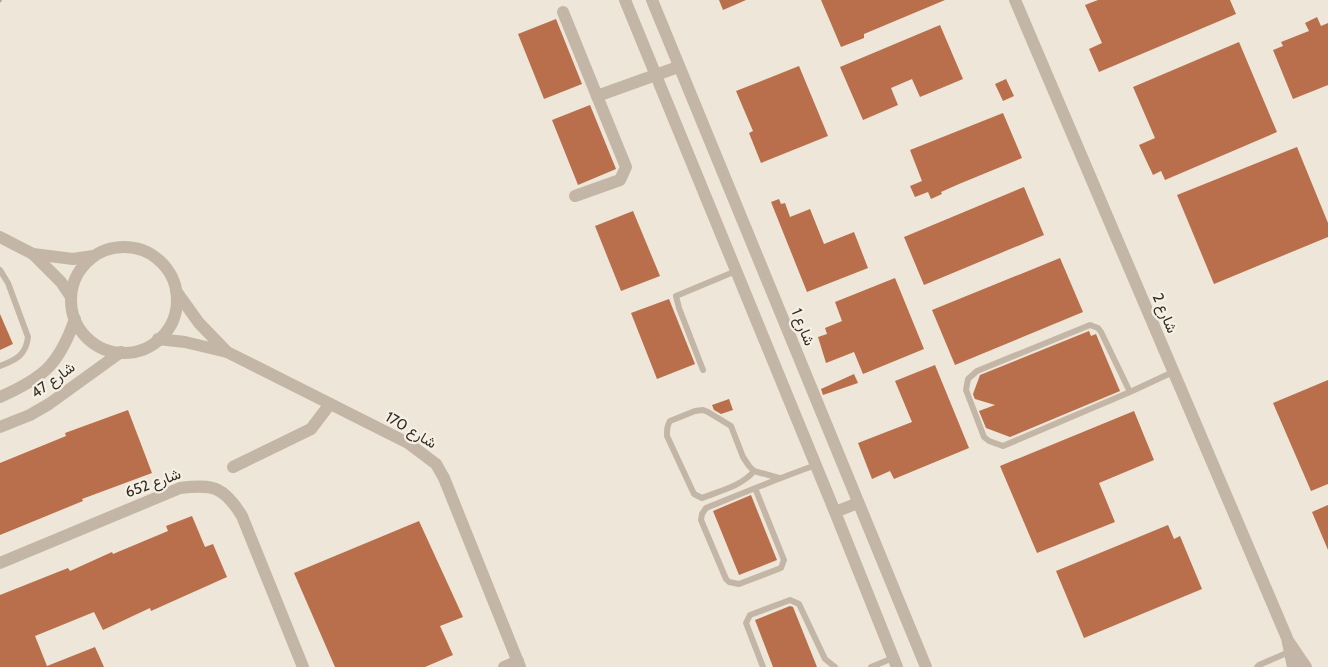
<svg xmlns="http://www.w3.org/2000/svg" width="1328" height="667" viewBox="0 0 1328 667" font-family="Cabin,Vazirmatn,sans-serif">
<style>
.building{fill:#b96f4b}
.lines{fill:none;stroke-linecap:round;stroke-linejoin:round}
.path{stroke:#b0a190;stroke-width:2;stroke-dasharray:2.5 2.5;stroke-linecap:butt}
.lane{stroke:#c4b6a6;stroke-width:6}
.street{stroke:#c4b6a6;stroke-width:12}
.labels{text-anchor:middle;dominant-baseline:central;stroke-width:4.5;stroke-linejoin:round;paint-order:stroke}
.street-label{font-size:15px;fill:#312b26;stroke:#f6f0e4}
</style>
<rect width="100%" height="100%" fill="#eee6d8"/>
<!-- building -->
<g class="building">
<path d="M719 0H746L723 10Z"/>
<path d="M821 0H945L864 34V38L841 47Z"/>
<path d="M1098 0H1230L1236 14 1099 72 1089 49 1102 43 1085 5Z"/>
<path d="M1317 17 1321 26 1328 23V85L1293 99 1273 50 1283 46 1281 42 1309 31 1305 23Z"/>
<path d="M556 19 582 84 544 99 518 34Z"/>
<path d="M940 25 963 79 920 97 912 79 891 88 898 105 863 120 840 67Z"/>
<path d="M1239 42 1277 132 1165 180 1161 171 1153 175 1139 145 1155 138 1133 87Z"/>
<path d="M799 66 828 136 761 163 749 133 753 131 736 91Z"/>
<path d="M1006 79 1014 96 1003 101 995 84Z"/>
<path d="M590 105 616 169 578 185 552 120Z"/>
<path d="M1003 113 1022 158 959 184 941 192 942 194 931 199 928 192 915 197 910 186 922 181 910 150Z"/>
<path d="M1297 147 1328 223V237L1214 284 1177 195Z"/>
<path d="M1024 187 1044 235 924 285 904 237Z"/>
<path d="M779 199 781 204 785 203 790 217 810 209 824 244 854 232 868 268 807 292 771 202Z"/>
<path d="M633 211 660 276 621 291 595 226Z"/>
<path d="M1060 258 1083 312 955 365 932 310Z"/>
<path d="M895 278 924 349 863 374 854 352 826 363 818 337 827 334 825 328 842 321 835 302Z"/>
<path d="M669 299 695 364 657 379 631 313Z"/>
<path d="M0 314 13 344 0 350Z"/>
<path d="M1089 331 1091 336 1096 334 1120 391 1010 437 986 428 979 411 995 405 975 399 974 397 973 394 980 375Z"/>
<path d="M935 365 969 448 894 479 890 471 872 479 858 443 912 422 895 381Z"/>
<path d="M854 374 858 383 823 395 821 389Z"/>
<path d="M1328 380V484L1311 491 1273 403Z"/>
<path d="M729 399 733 410 721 414 714 410 712 405Z"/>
<path d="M128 410 152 473 82 499 83 501 0 535V463L66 436 65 433Z"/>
<path d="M1134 411 1154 460 1099 483 1115 522 1037 553 1000 466Z"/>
<path d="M751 495 777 560 739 575 713 511Z"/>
<path d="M1328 505V550L1312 512Z"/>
<path d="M192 516 205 547 213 544 227 577 151 611 150 608 103 630 94 612 35 636 47 666 95 647 104 667H0V595L68 568 70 571 112 552 113 554 168 531 166 526Z"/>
<path d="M419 521 463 617 440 626 453 655 425 667H335L294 573Z"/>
<path d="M1168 525 1174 539 1180 536 1202 589 1084 638 1056 571Z"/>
<path d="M790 606 793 607 817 667H773L755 620Z"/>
</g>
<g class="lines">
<!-- path -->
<path class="path" d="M0 2 1 0"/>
<!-- lane -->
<g class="lane">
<path d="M0 270 8 283 28 337C26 355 16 360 0 366"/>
<path d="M703 370 679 308 676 296 736 271"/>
<path d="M1130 392 1101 332 1098 328 1090 325 977 371 968 379 966 390 984 437 989 441 1003 446 1130 392 1173 372"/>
<path d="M754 471C742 486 719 491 702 498L694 494 667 436C667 429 667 426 670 421L695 411 703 410 708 412 731 426 743 457 749 466 754 471 779 478"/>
<path d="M755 488 784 560 781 568 739 584 729 582 726 579 701 520 702 514 706 508C743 493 779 478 816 465"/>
<path d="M763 667 746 623 750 615 790 600 799 604 825 659 835 667"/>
<path d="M871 667 893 658"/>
<path d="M1257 667 1259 665 1289 652"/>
</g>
<!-- street -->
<g class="street">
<path d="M625 0 835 512 897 667"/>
<path d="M652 0 926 667"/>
<path d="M1015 0 1287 638 1293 667"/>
<path d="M563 12 597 96 678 67"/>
<path d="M575 196 620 180 626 167 597 96"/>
<path d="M0 237 33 254 61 282 71 297"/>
<circle cx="124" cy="300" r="53"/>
<path d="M33 254 73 259 93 256"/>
<path d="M176 291 199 323 227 352"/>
<path d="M158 339 185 342 227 352 408 443 436 464 444 478 520 667"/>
<path d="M0 397C43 378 59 365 75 319"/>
<path d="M0 427 30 415 49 404 121 352"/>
<path d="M233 467 311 429 330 404"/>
<path d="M835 512 858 503"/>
<path d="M0 563 180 488C214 484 224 487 242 516L303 667"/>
<path d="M1289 642 1306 667"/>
<path d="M504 667 518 661"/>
</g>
</g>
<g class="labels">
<!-- street labels -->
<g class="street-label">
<text transform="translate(1165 313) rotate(67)">شارع 2</text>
<text transform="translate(803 327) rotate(68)">شارع 1</text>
<text transform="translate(53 380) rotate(-36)">شارع 47</text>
<text transform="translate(411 430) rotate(31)">شارع 170</text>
<text transform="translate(153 483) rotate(-20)">شارع 652</text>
</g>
</g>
</svg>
